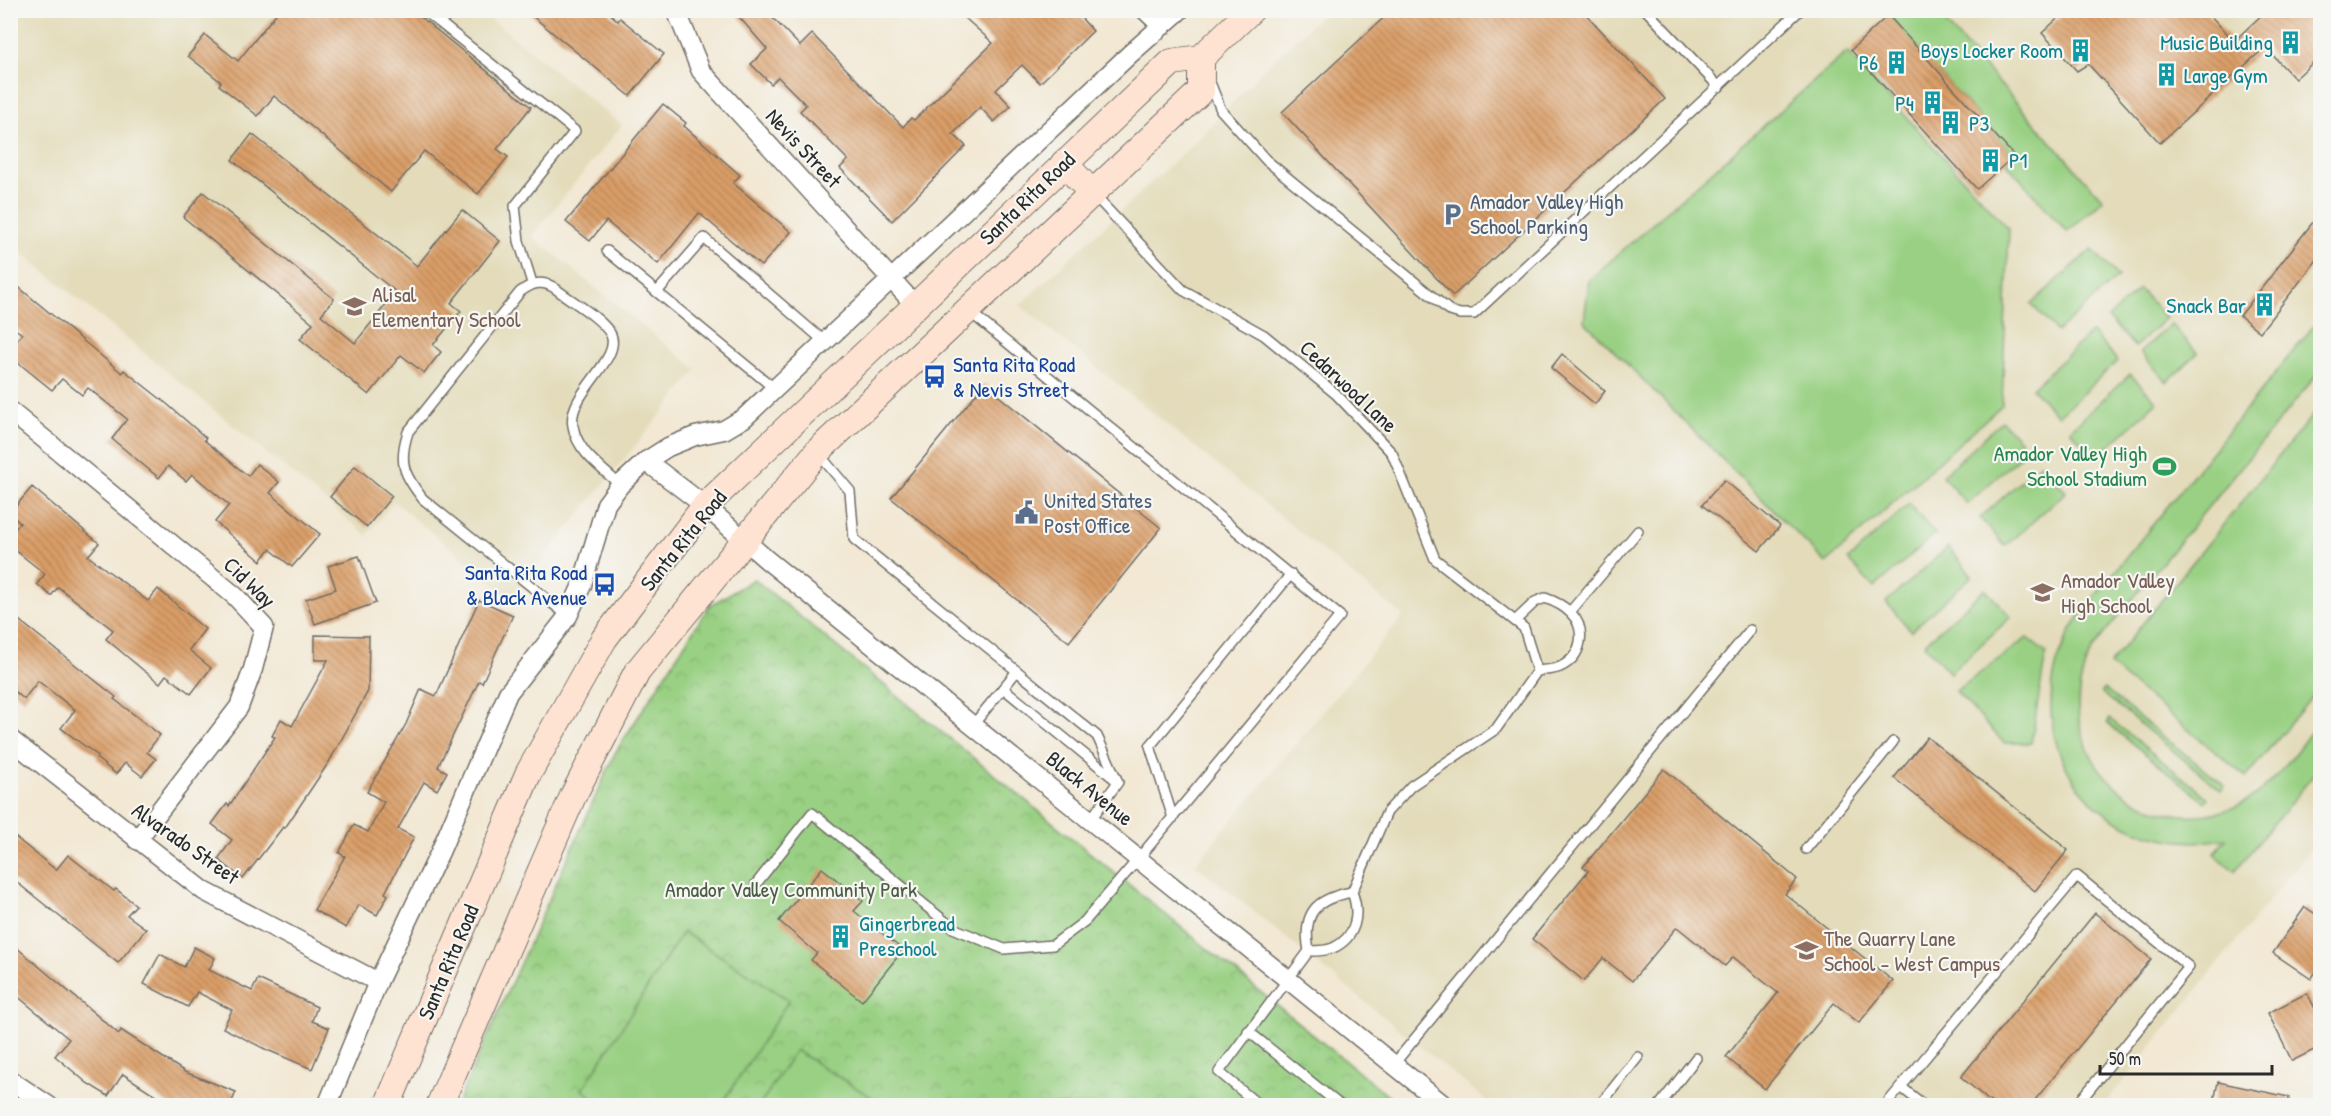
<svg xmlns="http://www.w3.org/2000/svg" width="2331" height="1116" viewBox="0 0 2331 1116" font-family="'Patrick Hand',sans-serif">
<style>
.built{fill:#e3dbba}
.park{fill:url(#park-crowns);stroke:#627e57;stroke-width:1.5}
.pitch{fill:#99d083;stroke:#627e57;stroke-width:1.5}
.building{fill:url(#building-back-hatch)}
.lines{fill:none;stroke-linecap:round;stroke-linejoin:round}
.lane-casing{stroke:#716d66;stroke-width:12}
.street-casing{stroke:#716d66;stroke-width:21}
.secondary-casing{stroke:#716d66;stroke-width:28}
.lane{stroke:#fff;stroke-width:9}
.street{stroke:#fff;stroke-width:18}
.secondary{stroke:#fee3d2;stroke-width:26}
.labels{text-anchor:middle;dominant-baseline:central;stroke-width:4.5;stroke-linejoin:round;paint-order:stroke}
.culture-label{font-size:22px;fill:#0d838f;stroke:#f6f6f2;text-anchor:end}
.street-label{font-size:22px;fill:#2b2b2b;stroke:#f6f6f2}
.service-label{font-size:22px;fill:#4e5e75;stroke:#f6f6f2;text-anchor:start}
.education-label{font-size:22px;fill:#785e54;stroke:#f6f6f2;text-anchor:start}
.transit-label{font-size:22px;fill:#164399;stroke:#f6f6f2;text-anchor:start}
.leisure-label{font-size:22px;fill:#27864d;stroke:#f6f6f2;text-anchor:end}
.park-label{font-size:22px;fill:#4c5d45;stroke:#f6f6f2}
</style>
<defs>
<pattern id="park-crowns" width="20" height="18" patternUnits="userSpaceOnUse" patternTransform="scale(1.5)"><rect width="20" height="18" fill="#99d083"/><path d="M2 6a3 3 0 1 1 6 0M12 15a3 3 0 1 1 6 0" fill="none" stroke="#84b371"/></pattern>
<pattern id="building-back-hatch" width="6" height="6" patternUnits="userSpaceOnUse" patternTransform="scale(1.5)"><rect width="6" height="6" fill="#da9e67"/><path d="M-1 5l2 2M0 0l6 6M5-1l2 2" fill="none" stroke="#b18155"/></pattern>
</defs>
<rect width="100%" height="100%" fill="#f6f6f2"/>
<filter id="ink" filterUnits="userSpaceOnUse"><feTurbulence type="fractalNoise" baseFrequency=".0167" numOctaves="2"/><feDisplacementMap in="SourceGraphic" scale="12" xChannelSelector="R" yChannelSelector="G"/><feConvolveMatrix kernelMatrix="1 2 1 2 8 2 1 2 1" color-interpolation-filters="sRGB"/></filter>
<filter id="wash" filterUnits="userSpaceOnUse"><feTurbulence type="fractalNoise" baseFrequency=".008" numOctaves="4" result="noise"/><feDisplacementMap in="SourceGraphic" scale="24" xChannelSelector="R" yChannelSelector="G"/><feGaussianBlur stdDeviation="1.35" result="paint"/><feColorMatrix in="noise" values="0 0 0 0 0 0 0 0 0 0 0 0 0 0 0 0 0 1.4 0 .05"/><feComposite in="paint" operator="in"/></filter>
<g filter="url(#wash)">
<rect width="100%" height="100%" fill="#f2e8d4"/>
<!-- built -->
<g class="built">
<path d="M10 11H481L622 125 532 236 697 370 511 598 394 502 367 535 11 244Z"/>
<path d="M1326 11H2320V838L2104 1105H1492L1195 864 1403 616 1020 305 1201 136 1265 68Z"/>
</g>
<!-- park -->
<path class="park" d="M754 579 1399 1105 456 1106 615 753 709 606Z"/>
<!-- pitch -->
<g class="pitch">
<path d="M1884 11H1935L2103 200 2067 232 2007 164 2015 157Z"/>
<path d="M1847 52 2009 229 2002 405 1826 563 1584 321 1589 280Z"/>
<path d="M2092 249 2118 277 2057 332 2031 304Z"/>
<path d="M2139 289 2166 318 2135 347 2108 318Z"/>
<path d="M2320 318V371L2107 630C2098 642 2088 654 2084 669 2052 767 2158 850 2247 801 2275 785 2300 745 2320 720V767L2235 871 2214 854 2226 839C2087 862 2001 726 2083 611Z"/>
<path d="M2171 324 2198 353 2167 382 2140 352Z"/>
<path d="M2092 332 2118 361 2058 416 2032 388Z"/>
<path d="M2130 374 2157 402 2096 458 2070 430Z"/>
<path d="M2320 406V687L2246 777 2109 665Z"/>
<path d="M2002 421 2028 449 1967 504 1942 476Z"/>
<path d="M2041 463 2066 492 2005 546 1980 518Z"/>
<path d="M1909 504 1935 534 1874 588 1848 560Z"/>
<path d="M1948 547 1972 576 1911 631 1886 602Z"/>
<path d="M1985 589 2011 617 1950 673 1924 644Z"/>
<path d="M2027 638 2046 653 2031 743H2004L1956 691Z"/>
<path d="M2104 689 2225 786 2221 790 2101 692Z"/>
<path d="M2110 719 2208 798 2205 802 2107 723Z"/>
<path d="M683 932 789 1000 721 1105H606L582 1090Z"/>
<path d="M795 1050 876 1100 873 1105H760Z"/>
</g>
<g id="blocks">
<!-- building -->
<g class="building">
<path d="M279 10H412L531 107 497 149 508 157 478 194 424 151 391 192 274 96 258 116 219 85 221 82 188 56 205 35 238 61Z"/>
<path d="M525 10H606L618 21 620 18 664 54 630 96Z"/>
<path d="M733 10H765L800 46 812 34 903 127 911 118 914 120 993 43 956 10H1074L1093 31 1040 83 1022 65 996 90 1011 106 994 122 980 107 953 134 966 146 892 221 840 168 848 160 800 111 806 105 778 77 771 84 751 64 767 49Z"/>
<path d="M1392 10H1582L1665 99 1453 296 1282 112Z"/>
<path d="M2067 10H2205L2234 41 2267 10H2320V56L2295 79 2265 47 2160 143 2088 64 2077 71 2042 33Z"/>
<path d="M1888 15 2014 156 1977 189 1851 50Z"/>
<path d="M663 104 686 123 684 126 740 175 733 183 791 232 761 266 699 213 658 264 606 221 590 241 566 222Z"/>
<path d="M252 134 417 266 462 210 500 241 451 303 461 311 433 345 441 352 424 373 401 355 369 395 300 339 313 323 183 217 203 192 334 299 321 315 355 343 396 292 232 160Z"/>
<path d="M2320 213V256L2260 332 2240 316Z"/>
<path d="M10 280 122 373 124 370 167 404 206 438 204 440 248 476 257 464 279 482 270 493 320 534 292 567 270 549 261 561 215 522 229 505 192 474 186 481 168 466 159 478 112 439 127 419 88 388 82 395 62 379 52 390 10 356V347L22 334 10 325Z"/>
<path d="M1562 354 1605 391 1595 404 1551 368Z"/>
<path d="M984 384 1161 528 1069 642 891 498Z"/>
<path d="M355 466 392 496 367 527 330 497Z"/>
<path d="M1724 480 1780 526 1759 551 1702 505Z"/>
<path d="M32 487 99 543 88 556 148 601 158 589 205 629 189 650 211 668 191 694 166 675 160 683 143 670 106 639 113 630 58 587 51 596 37 584 45 574 10 546V535L20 523 10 513Z"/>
<path d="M359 556 376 603 315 624 306 599 336 589 328 566Z"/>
<path d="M479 600 513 615 482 683 479 681 438 767 447 772 437 790 424 782 398 829 414 837 385 893 388 895 377 915 359 905 346 928 314 910 345 856 339 853 354 825 368 832 384 802 367 792 406 724 421 689 436 696Z"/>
<path d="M10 613 116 697 114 699 160 735 147 752 156 759 142 776 125 763 116 774 96 758 98 756 61 728 75 710 38 681 24 699 10 688Z"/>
<path d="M315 635 369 636 368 691 329 762 285 828 283 827 243 879 218 859 232 840 212 824 227 804 229 806 275 737 272 736 281 719 292 726 328 660H315Z"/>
<path d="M1927 737 2068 850 2035 891 1894 778Z"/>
<path d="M1664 769 1797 879 1785 894 1893 981 1859 1023 1834 1003 1765 1089 1726 1057 1778 993 1733 957 1725 966 1677 927 1632 981 1603 958 1584 981 1532 939 1588 871 1583 867Z"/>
<path d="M10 833 56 870 68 855 114 891 116 889 136 905 127 915 146 929 118 963 10 877Z"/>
<path d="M822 868 863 901 854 911 903 950 862 1001 811 960 817 953 779 921Z"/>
<path d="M2305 907 2320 917V966L2311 979 2273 953Z"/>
<path d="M2095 913 2151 959 2030 1106H1995L1961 1077Z"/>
<path d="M10 942 119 1034 121 1030 185 1072 236 1092 230 1106H172L123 1074 108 1096 87 1083 55 1056 69 1039 10 990Z"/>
<path d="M194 947 215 958 209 970 252 991 258 979 317 1007 312 1021 329 1028 312 1069 265 1049 223 1028 232 1010 197 992 188 1007 144 984 160 954 184 967Z"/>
<path d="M2307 993 2320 1018V1047L2292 1061 2268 1013Z"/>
<path d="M2218 1082 2289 1097 2288 1106H2213Z"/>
</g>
</g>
</g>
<g filter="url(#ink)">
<use href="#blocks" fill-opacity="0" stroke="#716d66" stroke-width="1.5"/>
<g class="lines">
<defs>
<g id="lane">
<path d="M424 10 575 131 515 206 519 241 532 283"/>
<path d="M1646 10 1719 87"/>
<path d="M1209 80 1221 110 1266 160 1450 311 1460 314H1474L1800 10"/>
<path d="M1095 196 1183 290 1264 335 1336 394 1392 453 1435 559 1524 628 1537 671 1496 729 1411 786 1387 812 1352 892C1360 913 1357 937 1333 948 1326 951 1316 951 1309 951L1219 1072 1260 1106"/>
<path d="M607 251 775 389"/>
<path d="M657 292 704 238 825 342"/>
<path d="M818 453 850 491 854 539 1097 736 1118 782 1091 819"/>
<path d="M1570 612 1638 531"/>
<path d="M568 616 423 499C404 475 398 463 408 432L520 292C532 283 543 279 556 289 571 301 600 317 610 333 625 358 566 394 573 426 577 452 602 468 620 485"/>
<path d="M1515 621 1535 602 1545 598C1565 605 1584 618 1580 642 1578 653 1571 662 1560 667 1554 670 1544 670 1537 671"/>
<path d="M1003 688 1116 780"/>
<path d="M973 725 1017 671"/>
<path d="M1173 818 1150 746 1291 574"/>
<path d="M1806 849 1893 742"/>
<path d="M756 884 812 813 953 928 1004 949 1053 945 1085 921 1139 858 1340 616 970 312"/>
<path d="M1309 951C1302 913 1315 899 1352 892"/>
<path d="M1248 1031 1341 1106"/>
<path d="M1394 1064 1750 630"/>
<path d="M1901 1087 1925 1106"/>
<path d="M1599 1106 1638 1057"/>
<path d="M1659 1106 1696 1058"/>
<path d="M1885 1106 2077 876 2189 967 2076 1106"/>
</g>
<g id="street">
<path d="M676 10 701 71 915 305"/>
<path d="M1145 10 1162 26"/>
<path d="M10 411 235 596 264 627 253 669 239 707 137 840"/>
<path d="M646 461 705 506 767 560 1445 1106"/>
<path d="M10 739 204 891 378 982"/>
<path d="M10 1080 49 1106"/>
<path d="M327 1106 378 982 440 852 508 693 568 616 582 585 606 504 620 485 646 461 668 447 695 436 724 430 744 418 1130 54 1180 10"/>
</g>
<g id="secondary">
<path d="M1064 163 1093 194"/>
<path d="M387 1106 528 774 604 639 705 506 1172 62 1201 58 1251 10"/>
<path d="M439 1106 573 796 637 672 817 452 1201 91V58"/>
</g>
</defs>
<!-- lane casing -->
<use href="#lane" class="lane-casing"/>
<!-- street casing -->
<use href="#street" class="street-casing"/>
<!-- secondary casing -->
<use href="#secondary" class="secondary-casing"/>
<!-- lane -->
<use href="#lane" class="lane"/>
<!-- street -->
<use href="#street" class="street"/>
<!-- secondary -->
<use href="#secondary" class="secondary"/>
</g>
</g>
<!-- icons -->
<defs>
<symbol id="building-bare" viewBox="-9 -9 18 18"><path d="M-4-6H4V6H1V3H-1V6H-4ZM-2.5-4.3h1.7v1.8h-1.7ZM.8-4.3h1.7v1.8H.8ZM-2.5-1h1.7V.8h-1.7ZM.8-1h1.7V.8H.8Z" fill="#0f9aa8" stroke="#f6f6f2" stroke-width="2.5" paint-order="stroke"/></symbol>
<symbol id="parking-bare" viewBox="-9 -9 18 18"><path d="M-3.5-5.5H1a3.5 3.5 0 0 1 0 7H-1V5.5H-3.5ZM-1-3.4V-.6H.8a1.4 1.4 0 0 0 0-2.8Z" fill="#5c6f8a" stroke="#f6f6f2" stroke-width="2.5" paint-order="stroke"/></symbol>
<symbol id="school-bare" viewBox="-9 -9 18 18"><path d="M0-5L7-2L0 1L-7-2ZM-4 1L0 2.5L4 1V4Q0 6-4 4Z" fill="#8d6e63" stroke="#f6f6f2" stroke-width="2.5" paint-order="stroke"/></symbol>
<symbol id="bus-bare" viewBox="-9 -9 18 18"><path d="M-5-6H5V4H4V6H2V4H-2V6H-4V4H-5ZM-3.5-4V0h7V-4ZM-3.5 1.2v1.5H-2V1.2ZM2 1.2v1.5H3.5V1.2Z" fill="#1a4fb4" stroke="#f6f6f2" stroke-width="2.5" paint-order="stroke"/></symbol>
<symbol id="stadium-bare" viewBox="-9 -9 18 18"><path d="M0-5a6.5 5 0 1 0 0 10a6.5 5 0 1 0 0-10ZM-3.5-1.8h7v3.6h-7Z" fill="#2e9e5b" stroke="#f6f6f2" stroke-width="2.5" paint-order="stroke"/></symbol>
<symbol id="civic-bare" viewBox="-9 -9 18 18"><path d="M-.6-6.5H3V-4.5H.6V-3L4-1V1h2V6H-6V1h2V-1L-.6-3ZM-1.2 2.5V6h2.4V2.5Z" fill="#5c6f8a" stroke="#f6f6f2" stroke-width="2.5" paint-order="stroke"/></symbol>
</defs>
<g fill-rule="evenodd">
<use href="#building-bare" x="2274" y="26" width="33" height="33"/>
<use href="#building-bare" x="2064" y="34" width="33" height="33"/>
<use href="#building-bare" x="1880" y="46" width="33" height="33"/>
<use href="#building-bare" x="2150" y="58" width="33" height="33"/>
<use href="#building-bare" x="1916" y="86" width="33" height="33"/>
<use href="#building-bare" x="1934" y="106" width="33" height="33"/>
<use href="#building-bare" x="1974" y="144" width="33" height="33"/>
<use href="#parking-bare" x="1436" y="198" width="33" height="33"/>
<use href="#building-bare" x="2248" y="288" width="33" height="33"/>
<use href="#school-bare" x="338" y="290" width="33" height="33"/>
<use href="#bus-bare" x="918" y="360" width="33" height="33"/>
<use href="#stadium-bare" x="2148" y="450" width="33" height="33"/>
<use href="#civic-bare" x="1010" y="496" width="33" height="33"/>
<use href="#bus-bare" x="588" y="568" width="33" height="33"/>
<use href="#school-bare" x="2026" y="576" width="33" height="33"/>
<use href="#building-bare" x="824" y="920" width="33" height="33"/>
<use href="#school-bare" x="1790" y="934" width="33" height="33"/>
</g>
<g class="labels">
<!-- culture labels -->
<g class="culture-label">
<text x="2273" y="42">Music Building</text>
<text x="2063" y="50">Boys Locker Room</text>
<text x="1878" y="62">P6</text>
<text x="2184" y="75" text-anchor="start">Large Gym</text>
<text x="1914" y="103">P4</text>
<text x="1969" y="123" text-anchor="start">P3</text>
<text x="2009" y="160" text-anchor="start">P1</text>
<text x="2246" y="305">Snack Bar</text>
<text x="859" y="923" text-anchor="start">Gingerbread<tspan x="859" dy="25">Preschool</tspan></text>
</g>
<!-- street labels -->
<g class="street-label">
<text transform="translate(804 148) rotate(47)">Nevis Street</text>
<text transform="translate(1027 198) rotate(-44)">Santa Rita Road</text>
<text transform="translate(1349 386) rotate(43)">Cedarwood Lane</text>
<text transform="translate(683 540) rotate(-51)">Santa Rita Road</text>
<text transform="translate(250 582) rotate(44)">Cid Way</text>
<text transform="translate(1090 788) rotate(39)">Black Avenue</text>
<text transform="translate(186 843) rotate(35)">Alvarado Street</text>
<text transform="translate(448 962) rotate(-67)">Santa Rita Road</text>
</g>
<!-- service labels -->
<g class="service-label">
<text x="1470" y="201">Amador Valley High<tspan x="1470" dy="25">School Parking</tspan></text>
<text x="1044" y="500">United States<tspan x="1044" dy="25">Post Office</tspan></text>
</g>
<!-- education labels -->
<g class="education-label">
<text x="372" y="294">Alisal<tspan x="372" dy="25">Elementary School</tspan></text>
<text x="2061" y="580">Amador Valley<tspan x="2061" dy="25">High School</tspan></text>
<text x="1824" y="938">The Quarry Lane<tspan x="1824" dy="25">School - West Campus</tspan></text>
</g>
<!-- transit labels -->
<g class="transit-label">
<text x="953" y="364">Santa Rita Road<tspan x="953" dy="25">&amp; Nevis Street</tspan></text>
<text x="587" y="572" text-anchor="end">Santa Rita Road<tspan x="587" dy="25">&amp; Black Avenue</tspan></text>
</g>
<!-- leisure labels -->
<g class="leisure-label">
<text x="2147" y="453">Amador Valley High<tspan x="2147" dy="25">School Stadium</tspan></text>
</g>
<!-- park labels -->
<g class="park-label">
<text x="791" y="889">Amador Valley Community Park</text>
</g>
</g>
<!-- margin -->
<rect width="2331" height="1116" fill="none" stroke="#f6f6f2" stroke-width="36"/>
<!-- scale -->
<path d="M2100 1065v9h172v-9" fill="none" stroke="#2b2b2b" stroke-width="3"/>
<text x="2109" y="1065" font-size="18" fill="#2b2b2b" stroke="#f6f6f2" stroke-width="4.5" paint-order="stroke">50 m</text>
</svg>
